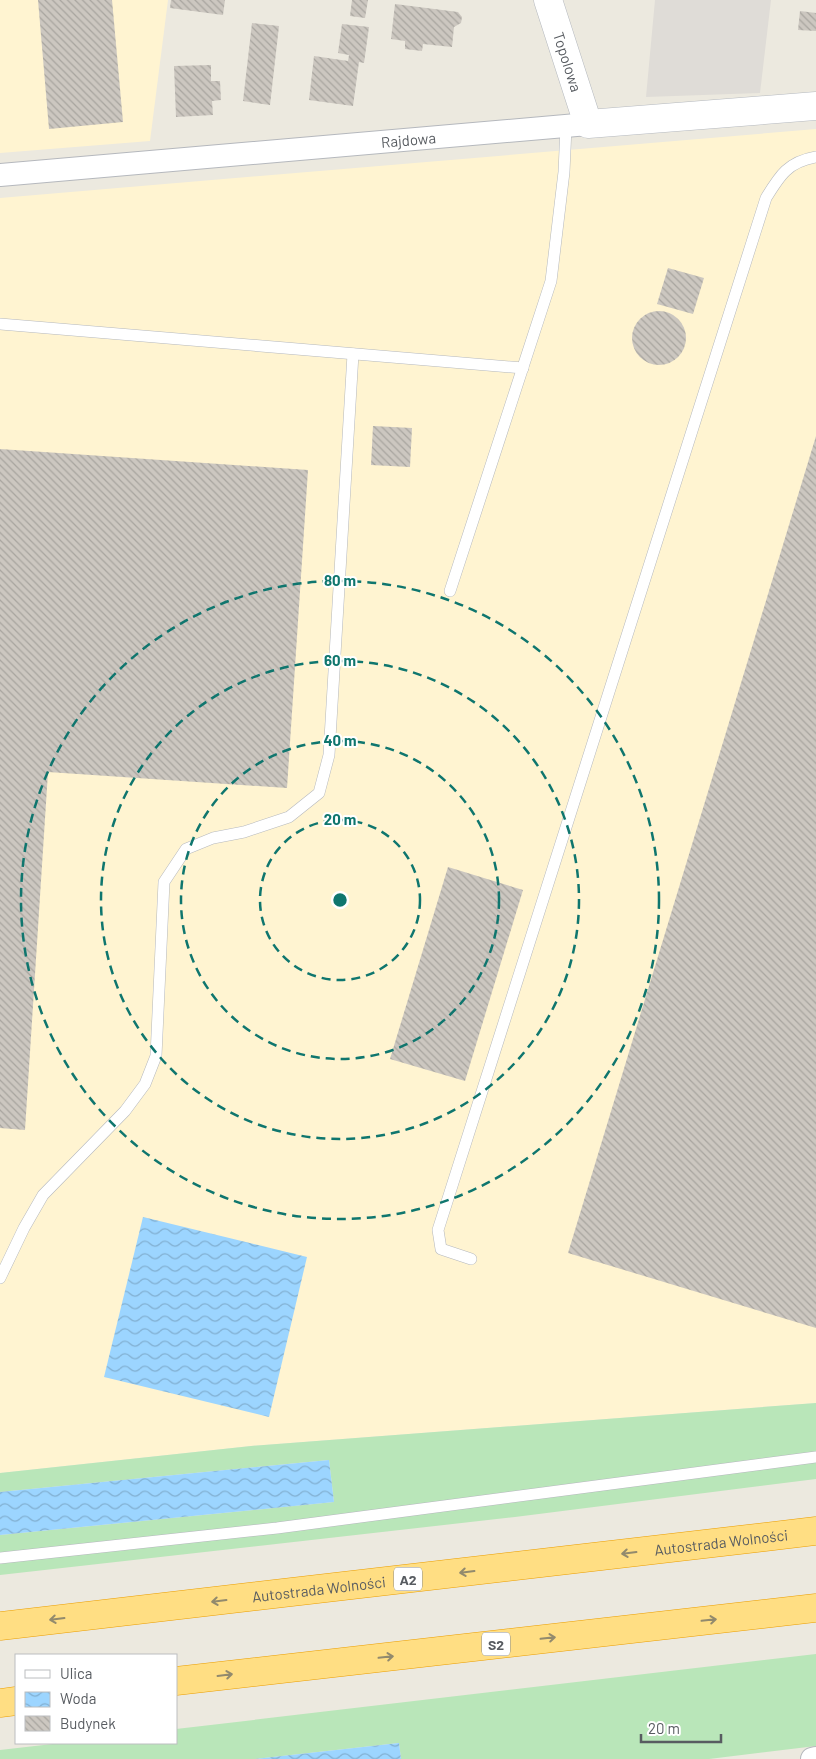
<svg xmlns="http://www.w3.org/2000/svg" width="816" height="1759" viewBox="0 0 816 1759" font-family="Barlow,sans-serif">
<style>
.commercial{fill:#fff4d1}
.industrial{fill:#dfdcd7}
.grass{fill:#b9e6b9}
.water{fill:url(#water-waves)}
.building{fill:url(#building-back-hatch)}
.lines{fill:none;stroke-linecap:round;stroke-linejoin:round}
.lane-casing{stroke:#b5b8bd;stroke-width:12}
.street-casing{stroke:#b5b8bd;stroke-width:24}
.secondary-casing{stroke:#b5b9bf;stroke-width:29}
.highway-casing{stroke:#eb9e00;stroke-width:29}
.lane{stroke:#fff;stroke-width:11}
.street{stroke:#fff;stroke-width:22}
.secondary{stroke:#fff;stroke-width:28}
.highway{stroke:#ffde83;stroke-width:28}
.oneway{stroke:#928a6d}
.ring{fill:none;stroke:#0f766e;stroke-width:2.5;stroke-dasharray:9 6}
.labels{text-anchor:middle;dominant-baseline:central;stroke-width:4;stroke-linejoin:round;paint-order:stroke}
.shield{fill:#fff;stroke:#8a8d90;stroke-width:1}
.shield-label{font-size:14px;font-weight:bold;fill:#585c61}
.street-label{font-size:15px;fill:#585c61;stroke:#fff}
.centre{fill:#0f766e;stroke:#fff;stroke-width:2.5}
.ring-label{font-size:15px;text-anchor:middle;font-weight:bold;fill:#0f766e;stroke:#fff;stroke-width:4;stroke-linejoin:round;paint-order:stroke}
</style>
<defs>
<pattern id="water-waves" width="16" height="10" patternUnits="userSpaceOnUse" patternTransform="scale(1.25)"><rect width="16" height="10" fill="#9cd5ff"/><path d="M0 5q4-4 8 0t8 0" fill="none" stroke="#82b0d2"/></pattern>
<pattern id="building-back-hatch" width="6" height="6" patternUnits="userSpaceOnUse" patternTransform="scale(1.25)"><rect width="6" height="6" fill="#ccc7c0"/><path d="M-1 5l2 2M0 0l6 6M5-1l2 2" fill="none" stroke="#a8a59f"/></pattern>
</defs>
<rect width="100%" height="100%" fill="#ece9df"/>
<!-- commercial -->
<g class="commercial">
<path d="M0 0H168L150 141 0 153Z"/>
<path d="M816 129V1403L251 1446 0 1473V198Z"/>
</g>
<!-- industrial -->
<path class="industrial" d="M655 0H771L760 93 646 97Z"/>
<!-- grass -->
<g class="grass">
<path d="M816 1403V1479L515 1517 0 1575V1535L334 1502 329 1460 0 1492V1473L251 1446Z"/>
<path d="M816 1654V1746L709 1759H401L399 1743 255 1759H0V1750L61 1743H176V1729Z"/>
</g>
<!-- water -->
<g class="water">
<path d="M143 1217 307 1257 269 1417 104 1377Z"/>
<path d="M329 1460 334 1502 0 1535V1492Z"/>
<path d="M399 1743 401 1759H255Z"/>
</g>
<!-- building -->
<g class="building">
<path d="M38 0H112L123 122 49 129Z"/>
<path d="M171 0H225L223 15 170 8Z"/>
<path d="M352 0H368L365 18 350 16Z"/>
<path d="M395 4 458 12 462 17 461 23 454 27 452 47 423 44 422 51 405 49V41L391 39Z"/>
<path d="M800 11 816 13V31L798 30Z"/>
<path d="M252 23 279 26 270 105 243 101Z"/>
<path d="M342 24 369 27 364 63 359 62 353 106 309 100 314 56 348 61 349 55 338 53Z"/>
<path d="M211 65V81H220L221 100 212 101 213 115 176 117 174 66Z"/>
<path d="M668 268 704 278 693 314 657 304Z"/>
<circle cx="659" cy="338" r="27"/>
<path d="M373 426 412 428 410 467 371 465Z"/>
<path d="M816 436V1328L568 1253Z"/>
<path d="M0 449 308 470 287 788 48 772 25 1130 0 1128Z"/>
<path d="M448 867 523 890 465 1081 390 1059Z"/>
</g>
<g class="lines">
<defs>
<g id="lane">
<path d="M0 324 523 368"/>
<path d="M450 591 551 281 564 172 566 127"/>
<path d="M471 1259 441 1249 438 1230 766 198C780 175 788 162 816 157"/>
<path d="M0 1278 24 1228 43 1195 125 1111 145 1084 156 1056 164 882 186 849 213 838 244 832 289 817 319 793 329 755 353 354"/>
<path d="M0 1558 277 1528 816 1457"/>
</g>
<g id="street">
<path id="s1" d="M0 175 588 124"/>
<path d="M812 1759 816 1758"/>
</g>
<g id="secondary">
<path id="s2" d="M548 0 588 124 816 106"/>
</g>
<g id="highway">
<path id="s3" d="M0 1626 816 1531"/>
<path d="M176 1681 816 1608"/>
<path d="M0 1703 16 1701"/>
</g>
</defs>
<!-- lane casing -->
<use href="#lane" class="lane-casing"/>
<!-- street casing -->
<use href="#street" class="street-casing"/>
<!-- secondary casing -->
<use href="#secondary" class="secondary-casing"/>
<!-- highway casing -->
<use href="#highway" class="highway-casing"/>
<!-- lane -->
<use href="#lane" class="lane"/>
<!-- street -->
<use href="#street" class="street"/>
<!-- secondary -->
<use href="#secondary" class="secondary"/>
<!-- highway -->
<use href="#highway" class="highway"/>
</g>
<!-- one-way arrows -->
<defs><path id="oneway-shaft" d="M-6 0H5M1.5-3L5.5 0L1.5 3" fill="none" stroke-width="1.6" stroke-linecap="round" stroke-linejoin="round" transform="scale(1.25)"/></defs>
<g class="oneway">
<use href="#oneway-shaft" transform="translate(629 1553) rotate(173)"/>
<use href="#oneway-shaft" transform="translate(467 1572) rotate(173)"/>
<use href="#oneway-shaft" transform="translate(219 1601) rotate(173)"/>
<use href="#oneway-shaft" transform="translate(57 1619) rotate(173)"/>
<use href="#oneway-shaft" transform="translate(709 1620) rotate(-6)"/>
<use href="#oneway-shaft" transform="translate(548 1638) rotate(-6)"/>
<use href="#oneway-shaft" transform="translate(386 1657) rotate(-6)"/>
<use href="#oneway-shaft" transform="translate(225 1675) rotate(-7)"/>
</g>
<!-- distance rings -->
<g class="ring">
<circle cx="340" cy="900" r="80"/>
<circle cx="340" cy="900" r="159"/>
<circle cx="340" cy="900" r="239"/>
<circle cx="340" cy="900" r="319"/>
</g>
<g class="labels">
<!-- shield labels -->
<g class="shield">
<rect x="394" y="1567.5" width="28" height="23" rx="4"/>
<rect x="482" y="1632.5" width="28" height="23" rx="4"/>
</g>
<g class="shield-label">
<text x="408" y="1579">A2</text>
<text x="496" y="1644">S2</text>
</g>
<!-- street labels -->
<g class="street-label">
<text stroke="none"><textPath href="#s2" startOffset="65">Topolowa</textPath></text>
<text stroke="none"><textPath href="#s1" startOffset="410">Rajdowa</textPath></text>
<text stroke="none"><textPath href="#s3" startOffset="726">Autostrada Wolności</textPath></text>
<text stroke="none"><textPath href="#s3" startOffset="321">Autostrada Wolności</textPath></text>
</g>
</g>
<circle cx="340" cy="900" r="8" class="centre"/>
<g class="ring-label">
<text x="340" y="586">80 m</text>
<text x="340" y="666">60 m</text>
<text x="340" y="746">40 m</text>
<text x="340" y="825">20 m</text>
</g>
<!-- legend -->
<rect x="15" y="1654" width="162" height="90" fill="#ffffff" stroke="#bcbec0"/>
<rect x="25" y="1670" width="25" height="8" fill="#ffffff" stroke="#bcbec0"/>
<text x="60" y="1679" font-size="15" fill="#585c61">Ulica</text>
<rect x="25" y="1692" width="25" height="15" fill="url(#water-waves)" stroke="#bcbec0"/>
<text x="60" y="1704" font-size="15" fill="#585c61">Woda</text>
<rect x="25" y="1716" width="25" height="15" fill="url(#building-back-hatch)" stroke="#bcbec0"/>
<text x="60" y="1729" font-size="15" fill="#585c61">Budynek</text>
<!-- scale -->
<path d="M641 1734v8h80v-8" fill="none" stroke="#585c61" stroke-width="2.5"/>
<text x="648" y="1734" font-size="15" fill="#585c61" stroke="#ffffff" stroke-width="4" paint-order="stroke">20 m</text>
</svg>
